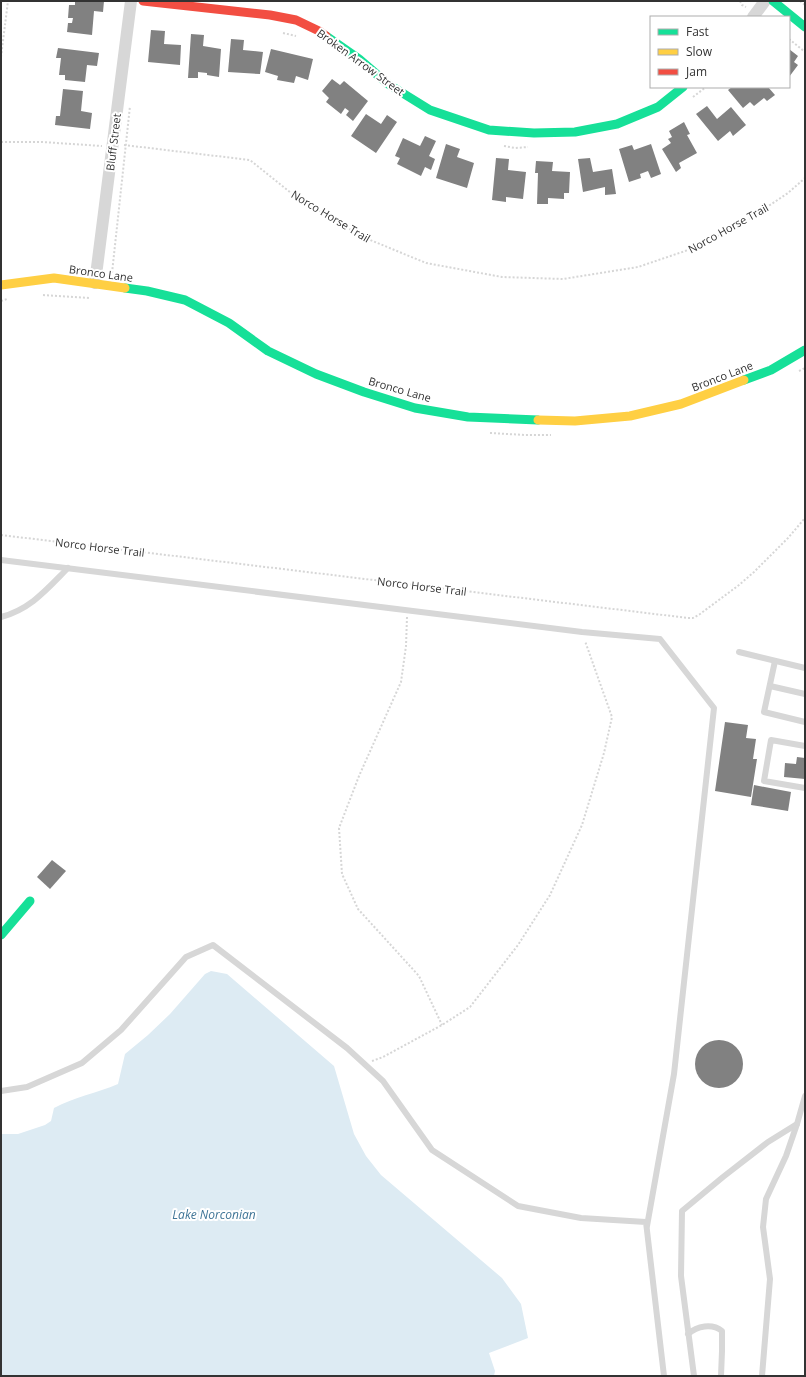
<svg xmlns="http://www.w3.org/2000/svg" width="806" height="1377" viewBox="0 0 806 1377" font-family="'Open Sans',sans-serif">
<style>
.water{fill:#ddebf3}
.building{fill:#818181}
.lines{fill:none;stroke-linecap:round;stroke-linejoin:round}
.path{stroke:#d6d6d6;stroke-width:2;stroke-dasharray:2 2;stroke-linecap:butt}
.lane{stroke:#d7d7d7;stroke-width:6}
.street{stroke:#d7d7d7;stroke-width:12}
.fast{stroke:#16e098;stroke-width:9}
.slow{stroke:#ffcf43;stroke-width:9}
.jam{stroke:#f24e42;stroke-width:9}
.labels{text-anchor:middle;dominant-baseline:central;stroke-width:4;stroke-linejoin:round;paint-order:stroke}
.street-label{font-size:11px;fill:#333;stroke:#fff}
.water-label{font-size:12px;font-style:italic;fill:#3f7597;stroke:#fff}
</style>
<rect width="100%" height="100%" fill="#fff"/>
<!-- water -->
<path class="water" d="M211 971 227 974 334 1066 354 1134 366 1156 381 1175 502 1278 521 1304 528 1338 489 1353 495 1371 494 1376H1V1134H18L45 1125 51 1121 54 1108C74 1097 97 1093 118 1084L125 1054 148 1035 170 1014 205 974Z"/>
<!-- building -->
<g class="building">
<path d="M75 1 90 2V1H104L103 12 94 11 92 35 67 32 68 23H72L73 18H68L69 5H75Z"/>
<path d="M151 30 165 31 164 44 181 45 180 65 148 62Z"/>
<path d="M191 34 204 35 203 46 221 49 219 77 207 75V73L198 72V78H188Z"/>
<path d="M231 39 244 40 243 50 263 52 260 74 228 72Z"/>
<path d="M58 48 99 53 97 66 87 65 85 82 65 80V75H59L61 58H56Z"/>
<path d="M271 49 313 59 308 80 296 76 294 83 277 80 278 76 265 72Z"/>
<path d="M789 49 798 56 794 62 798 65 789 77Z"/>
<path d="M332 79 340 85 344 81 368 101 353 121 346 115 349 111 345 108 341 114 326 102 329 98 322 91Z"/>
<path d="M732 87H768L775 95 767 101 764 98 754 106 750 102 743 108 728 90Z"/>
<path d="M63 89 83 91 81 111 92 113 90 129 55 125 56 116H60Z"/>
<path d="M707 106 717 119 731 107 746 125 733 136 730 131 718 141 696 114Z"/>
<path d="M366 114 381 124 387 115 397 122 376 153 351 136Z"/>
<path d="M684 122 690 134 687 135 697 153 679 163 681 168 676 172 662 149 671 143 668 139 672 137 669 131Z"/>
<path d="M425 136 436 141 429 156 435 159 431 170 425 167 421 176 397 164 400 158 395 156 403 138 420 146Z"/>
<path d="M446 144 460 149 457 157 474 163 467 188 436 178Z"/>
<path d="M651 144 661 174 651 178 648 171 640 174 641 178 629 182 619 149 632 145 634 150Z"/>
<path d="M496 158 509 159 508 170 526 172 523 199 506 197V202L492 200Z"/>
<path d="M590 158 593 172 612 169 616 194 605 195V187L583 192 578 159Z"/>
<path d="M536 161 553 162 552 171 570 172 569 193H564V199L548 198V204H537L538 173H535Z"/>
<path d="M725 722 748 725 746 738 756 739 753 759H757L751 797 715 791Z"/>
<path d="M797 757 805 758V779L784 777 785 763 796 764Z"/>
<path d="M754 785 791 792 788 811 751 805Z"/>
<path d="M52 860 66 871 50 889 37 877Z"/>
<circle cx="719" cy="1064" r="24"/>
</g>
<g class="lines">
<!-- path -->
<g class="path">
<path d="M740 1 742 5 746 7"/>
<path d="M800 1 805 5"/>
<path d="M283 33 296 36"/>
<path d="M789 39 805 52"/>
<path d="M1 57 8 1"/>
<path d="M693 97 706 87"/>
<path d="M1 142H42L102 146"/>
<path d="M124 145 250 160 296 197 363 237 426 263 502 277 563 279 638 267 697 247 752 217 788 193 805 178"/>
<path d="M504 146 515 148 528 147"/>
<path d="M112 273 130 106"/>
<path d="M43 295 90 298"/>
<path d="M1 301 7 299"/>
<path d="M799 371 805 368"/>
<path d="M490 433 525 435H551"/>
<path d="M1 535 688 618H693L700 614 739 585 754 572 788 538 805 518"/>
<path d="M407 617 406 646 401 682 359 776 339 828 342 874 358 909 419 976 442 1025"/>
<path d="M372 1061 383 1057 442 1025 470 1007 518 945 550 895 582 825 604 753 612 717 585 641"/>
</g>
<!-- lane -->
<g class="lane">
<path d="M1 560 582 632 660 639 714 708 674 1074 647 1226"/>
<path d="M1 617C31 609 47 589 68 568"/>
<path d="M739 652 805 668"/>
<path d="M775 661 764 712 805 722"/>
<path d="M770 686 805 694"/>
<path d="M805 746 771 740 764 781 805 788"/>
<path d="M1 1091 27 1087 82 1063 121 1030 186 957 213 945 347 1048 383 1081 432 1150 518 1206 581 1218 646 1222 664 1376"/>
<path d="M688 1334C697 1326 712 1323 722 1331V1351L721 1376"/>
<path d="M694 1376 681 1276 682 1211 723 1177 768 1142 797 1124 805 1096"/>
<path d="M762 1376 770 1279 763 1227 766 1199 786 1156 797 1124"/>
</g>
<!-- street -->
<g class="street">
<path d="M753 17 765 1"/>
<path d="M95 283 131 1"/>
</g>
<!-- fast -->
<g class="fast">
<path d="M773 1 805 27"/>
<path d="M326 36 359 59 388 84 430 110 489 130 534 133 575 132 617 124 658 107 683 87"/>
<path d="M125 288 147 291 185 300 229 323 268 351 316 374 364 392 415 408 468 417 538 420"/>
<path d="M744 380 771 370 805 350"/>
<path d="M1 935 30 901"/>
</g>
<!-- slow -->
<g class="slow">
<path d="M1 285 54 278 125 288"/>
<path d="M538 420 575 421 630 416 681 404 744 380"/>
</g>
<!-- jam -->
<path class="jam" d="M143 1 270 15 296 20 319 31 326 36"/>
</g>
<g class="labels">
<!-- street labels -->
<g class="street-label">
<text transform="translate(361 62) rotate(36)">Broken Arrow Street</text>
<text transform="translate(113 142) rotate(-83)">Bluff Street</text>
<text transform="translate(331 216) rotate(31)">Norco Horse Trail</text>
<text transform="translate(728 228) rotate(-29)">Norco Horse Trail</text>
<text transform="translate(101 273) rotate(8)">Bronco Lane</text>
<text transform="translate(722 376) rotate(-21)">Bronco Lane</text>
<text transform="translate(400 389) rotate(16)">Bronco Lane</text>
<text transform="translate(100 547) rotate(7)">Norco Horse Trail</text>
<text transform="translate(422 586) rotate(7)">Norco Horse Trail</text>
</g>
<!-- water labels -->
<g class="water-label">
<text x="214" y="1214">Lake Norconian</text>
</g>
</g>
<!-- border -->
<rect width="806" height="1377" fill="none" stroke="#333333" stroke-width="4"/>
<!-- legend -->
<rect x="650" y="16" width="140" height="72" fill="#ffffff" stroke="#adadad"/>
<rect x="658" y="29" width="20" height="6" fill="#16e098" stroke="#adadad"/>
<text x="686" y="36" font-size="12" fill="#333333">Fast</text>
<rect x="658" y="49" width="20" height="6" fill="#ffcf43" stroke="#adadad"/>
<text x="686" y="56" font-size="12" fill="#333333">Slow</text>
<rect x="658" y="69" width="20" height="6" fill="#f24e42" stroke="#adadad"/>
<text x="686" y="76" font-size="12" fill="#333333">Jam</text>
</svg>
